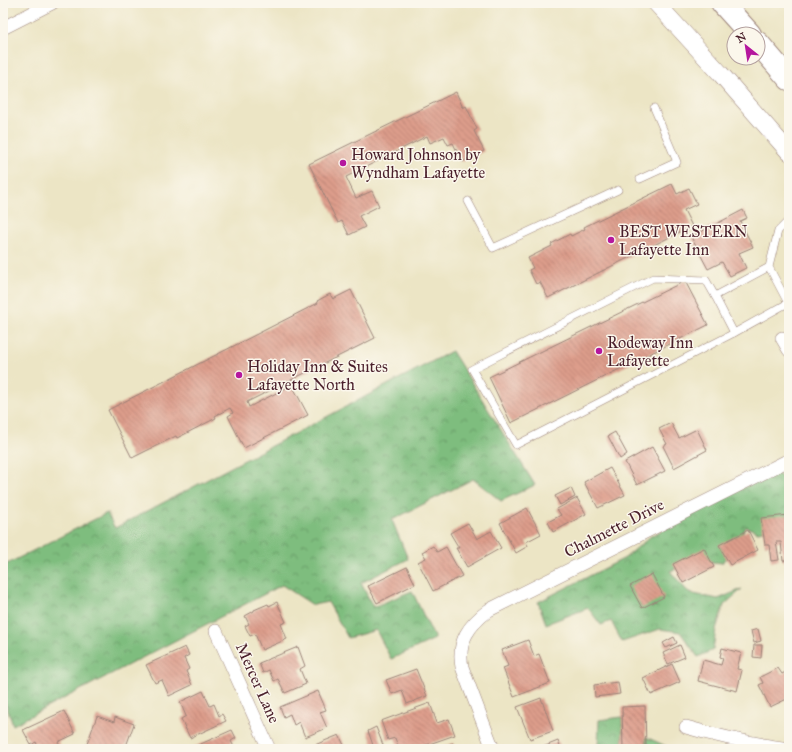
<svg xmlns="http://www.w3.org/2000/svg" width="792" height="752" viewBox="0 0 792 752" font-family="'IM FELL Great Primer',serif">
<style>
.forest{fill:url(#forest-crowns);stroke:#646e54}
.building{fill:url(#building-back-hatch)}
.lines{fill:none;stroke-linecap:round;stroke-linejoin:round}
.service-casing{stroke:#9b8278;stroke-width:8}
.minor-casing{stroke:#9b8278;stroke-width:14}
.tertiary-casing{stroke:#9b8278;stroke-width:18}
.motorway-casing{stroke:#9b8278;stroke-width:24}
.service{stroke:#fff;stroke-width:7}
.minor{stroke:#fff;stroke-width:13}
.tertiary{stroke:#fff;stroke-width:17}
.motorway{stroke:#fff;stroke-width:22}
.poi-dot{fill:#b5179e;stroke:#fbf7ec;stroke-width:1.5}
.labels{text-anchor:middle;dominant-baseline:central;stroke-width:3;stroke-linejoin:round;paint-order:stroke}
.poi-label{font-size:16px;fill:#4a1f2b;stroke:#fbf7ec;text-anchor:start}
.street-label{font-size:16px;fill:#4a1f2b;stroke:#fbf7ec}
</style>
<defs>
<pattern id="forest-crowns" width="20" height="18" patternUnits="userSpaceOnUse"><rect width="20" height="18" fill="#7ebd7e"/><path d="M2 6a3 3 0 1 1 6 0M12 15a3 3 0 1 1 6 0" fill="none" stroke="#699967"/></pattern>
<pattern id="building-back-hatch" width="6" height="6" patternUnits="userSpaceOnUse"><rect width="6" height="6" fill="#dd9d8b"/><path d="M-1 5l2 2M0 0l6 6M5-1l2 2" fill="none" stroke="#b57f72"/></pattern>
</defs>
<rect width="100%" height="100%" fill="#fbf7ec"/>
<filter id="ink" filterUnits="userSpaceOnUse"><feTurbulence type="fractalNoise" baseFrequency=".025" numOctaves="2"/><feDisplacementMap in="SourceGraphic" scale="8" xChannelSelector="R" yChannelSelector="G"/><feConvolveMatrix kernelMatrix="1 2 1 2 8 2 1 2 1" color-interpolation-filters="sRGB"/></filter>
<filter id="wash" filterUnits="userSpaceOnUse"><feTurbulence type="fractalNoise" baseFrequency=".012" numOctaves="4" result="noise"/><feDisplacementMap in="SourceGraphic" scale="16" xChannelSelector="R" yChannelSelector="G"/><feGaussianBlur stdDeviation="0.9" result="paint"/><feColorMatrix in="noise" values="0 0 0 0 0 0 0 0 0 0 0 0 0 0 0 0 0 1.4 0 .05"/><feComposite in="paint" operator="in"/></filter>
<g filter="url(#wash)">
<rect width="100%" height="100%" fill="#ece5c5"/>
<!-- forest -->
<g class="forest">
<path d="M452 351 535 485 501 501 473 479 392 520 408 559 361 583 373 607 412 591 435 639 391 659 376 630 348 638 328 602 313 605 282 585 13 725 3 697V566L107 513 115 528Z"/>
<path d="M774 471 789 483V525L758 532 746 527 722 563 702 561 670 571 689 593 718 599 742 589 724 605 716 629 713 650 698 657 680 632 660 629 622 642 611 621 601 625 588 608 546 624 538 602 625 558 651 536Z"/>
<path d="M622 717 623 749H598L599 720Z"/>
<path d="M646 737 670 748V749H646Z"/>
</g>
<g id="blocks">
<!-- building -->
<g class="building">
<path d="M456 92 463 108 466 106 477 129 474 131 484 151 462 162 453 143 448 145 444 137 430 143 427 136 346 177 356 198 372 191 379 206 359 216 365 227 349 235 342 221 338 223 309 164Z"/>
<path d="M672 184 677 194 689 188 697 204 684 210 692 226 548 298 540 282 536 284 529 270 533 268 528 258 552 246 551 244 570 234 571 236 585 229 584 227Z"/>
<path d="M743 210 747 218 740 221 753 247 739 253 746 268 730 276 722 262 708 269 691 237Z"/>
<path d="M685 281 708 325 511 423 489 377Z"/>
<path d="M351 290 375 338 247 402 249 407 292 385 308 415 244 448 228 416 233 413 230 408 215 416 216 418 177 438 176 436 132 458 108 410 318 303 317 301 330 294 333 299Z"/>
<path d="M671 423 679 438 697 429 707 450 674 468 663 446 667 444 659 429Z"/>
<path d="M615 432 627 454 620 459 608 436Z"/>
<path d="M652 447 665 471 637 485 625 462Z"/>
<path d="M610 468 625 495 598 508 584 482Z"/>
<path d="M571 488 575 497 560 505 555 496Z"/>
<path d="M577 498 586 514 553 532 548 522 561 515 557 509Z"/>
<path d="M527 508 541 534 526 542 528 546 516 553 500 523Z"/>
<path d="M789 515V560L783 561 781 542H776L779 560 771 561 769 545H765L761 518Z"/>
<path d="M468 523 477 539 491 531 501 548 467 567 456 548H459L450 533Z"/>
<path d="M748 530 758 550 730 565 719 545Z"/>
<path d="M433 546 437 552 446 547 462 576 433 591 418 562 426 558 422 552Z"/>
<path d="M704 548 714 567 683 583 673 564Z"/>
<path d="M407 567 415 584 377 603 368 586Z"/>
<path d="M652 574 664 597 642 608 630 586Z"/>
<path d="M277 602 286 622 281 624 287 639 262 650 255 634 250 636 245 626 249 624 245 616 254 611V610L268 604 269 606Z"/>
<path d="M758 629 761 641 754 643 751 631Z"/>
<path d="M674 637 677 643 666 648 663 643Z"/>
<path d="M528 640 534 656 539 654 550 683 514 697 503 668 508 666 502 650Z"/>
<path d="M680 645 685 657 668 664 663 653Z"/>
<path d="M754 645H762L761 658 753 657Z"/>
<path d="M185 647 189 655 184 658 189 669 186 671 192 685 169 696 162 680 155 683 146 665Z"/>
<path d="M298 647 305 666 300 669 306 684 285 693 278 679 274 681 269 670 263 673 259 663Z"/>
<path d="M722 648 741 653 737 669 742 670 737 691 698 681 703 660 721 665 723 658 720 657Z"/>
<path d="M672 664 680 682 651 695 643 678Z"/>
<path d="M778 668 782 674 789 670V698L770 707 759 685 763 683 760 677Z"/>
<path d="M416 669 427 696 407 704 402 690 392 694 386 680Z"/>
<path d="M618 682 620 694 595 697 594 685Z"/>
<path d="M203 691 210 706 214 704 219 716 222 714 226 721 190 738 181 719 186 716 180 702Z"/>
<path d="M318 691 326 710 320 712 327 728 305 737 299 722 294 725 290 714 284 717 280 707Z"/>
<path d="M541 698 553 731 530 739 517 707Z"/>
<path d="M430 703 437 723 449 719 455 735 415 749H399L395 738 388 740 381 721Z"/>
<path d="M645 706 646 749H623L622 707Z"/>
<path d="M64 711 75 734 58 742 60 746 53 749H39L36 742 31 745 23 730Z"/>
<path d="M97 716 114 722 115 717 134 724 125 749H100L87 744Z"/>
<path d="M376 727 383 745 374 748 368 731Z"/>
<path d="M232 730 236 738 231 741 235 749H194V747Z"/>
<path d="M339 735 346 749H305Z"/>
<path d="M558 741 561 749H538Z"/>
<path d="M453 743 455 749H437Z"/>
</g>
</g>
</g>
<g filter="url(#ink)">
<use href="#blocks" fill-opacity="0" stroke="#9b8278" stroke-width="1"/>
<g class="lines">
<defs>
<g id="service">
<path d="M640 179 677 162 654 108"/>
<path d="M468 201 493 248 618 190"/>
<path d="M769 267 715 296 734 333 788 303 769 267 778 231 789 220"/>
<path d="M715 296 706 280 653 278 472 369 516 445 734 333"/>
</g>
<g id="minor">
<path d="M3 28 52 3"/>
<path d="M782 338 789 350"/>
<path d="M216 631 269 749"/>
<path d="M686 727C720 737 754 744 789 749"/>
<path d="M493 749 462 667C457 641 469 625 489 610L789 460"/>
</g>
<path id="tertiary" d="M656 3 720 73 789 152"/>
<g id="motorway">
<path d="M722 3 750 34"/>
<path d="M758 43 789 79"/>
</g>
</defs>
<!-- service casing -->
<use href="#service" class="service-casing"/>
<!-- minor casing -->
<use href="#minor" class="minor-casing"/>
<!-- tertiary casing -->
<use href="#tertiary" class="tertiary-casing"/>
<!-- motorway casing -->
<use href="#motorway" class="motorway-casing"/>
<!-- service -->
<use href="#service" class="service"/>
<!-- minor -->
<use href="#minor" class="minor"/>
<!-- tertiary -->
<use href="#tertiary" class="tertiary"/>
<!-- motorway -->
<use href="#motorway" class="motorway"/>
</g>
</g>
<!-- markers -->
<g class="poi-dot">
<circle cx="343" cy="163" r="4"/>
<circle cx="611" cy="240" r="4"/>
<circle cx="599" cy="351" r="4"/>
<circle cx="239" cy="375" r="4"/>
</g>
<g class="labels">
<!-- poi labels -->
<g class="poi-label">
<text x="351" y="154">Howard Johnson by<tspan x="351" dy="18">Wyndham Lafayette</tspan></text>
<text x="619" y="231">BEST WESTERN<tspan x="619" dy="18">Lafayette Inn</tspan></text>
<text x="607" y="342">Rodeway Inn<tspan x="607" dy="18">Lafayette</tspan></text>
<text x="247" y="366">Holiday Inn &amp; Suites<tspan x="247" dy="18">Lafayette North</tspan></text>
</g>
<!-- street labels -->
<g class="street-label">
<text transform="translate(614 528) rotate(-27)">Chalmette Drive</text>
<text transform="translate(258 683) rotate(66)">Mercer Lane</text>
</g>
</g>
<!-- margin -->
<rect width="792" height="752" fill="none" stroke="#fbf7ec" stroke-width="16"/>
<!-- north arrow -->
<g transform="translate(746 46) rotate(330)"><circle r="19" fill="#fbf7ec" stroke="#b4a19f"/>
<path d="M0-3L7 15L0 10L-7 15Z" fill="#b5179e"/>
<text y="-6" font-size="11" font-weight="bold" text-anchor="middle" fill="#4a1f2b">N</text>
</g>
</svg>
